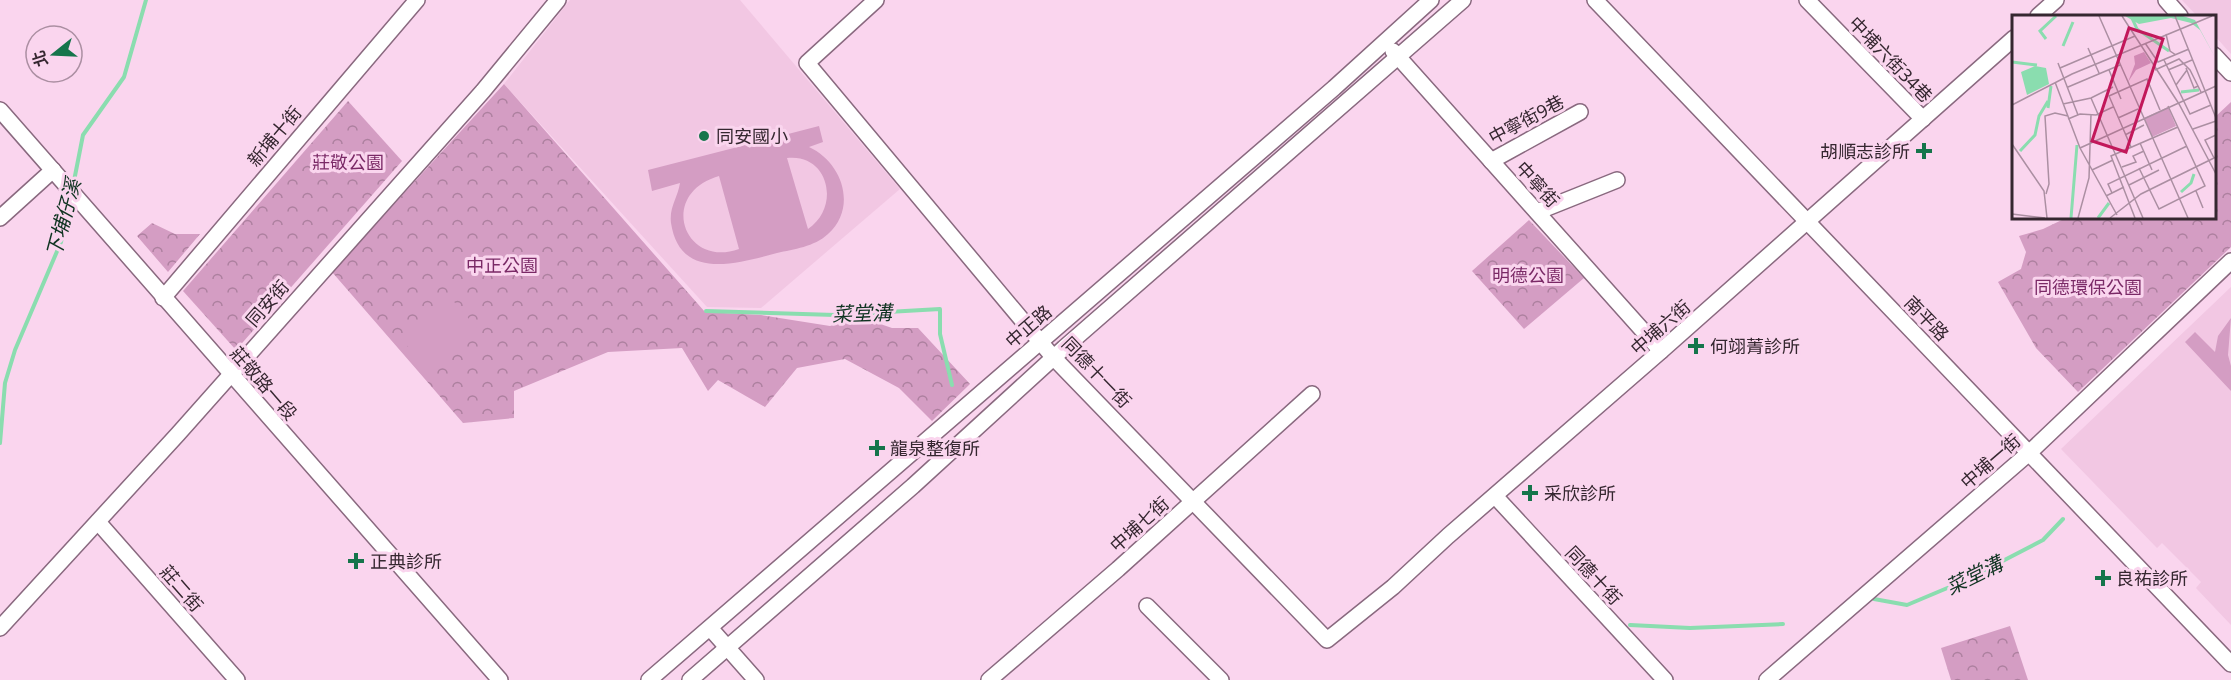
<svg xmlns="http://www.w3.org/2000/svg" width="2231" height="680" viewBox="0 0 2231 680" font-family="'Noto Sans','Noto Sans TC',sans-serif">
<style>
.built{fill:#f2c7e3}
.forest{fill:url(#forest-crowns)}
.garden{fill:#d49dc3;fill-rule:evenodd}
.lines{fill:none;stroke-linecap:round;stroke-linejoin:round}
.stream{stroke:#8addaf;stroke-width:4}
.minor-casing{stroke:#89697f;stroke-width:18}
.minor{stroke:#fff;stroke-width:15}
.poi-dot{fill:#15754b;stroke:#fad5ee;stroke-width:2}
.labels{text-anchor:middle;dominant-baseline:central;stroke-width:6;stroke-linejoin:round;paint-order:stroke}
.street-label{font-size:18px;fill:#352730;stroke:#fad5ee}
.poi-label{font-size:18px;fill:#352730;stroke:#fad5ee;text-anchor:start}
.park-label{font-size:18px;fill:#7a2966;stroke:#fad5ee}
.water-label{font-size:20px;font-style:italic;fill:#0f3321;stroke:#fad5ee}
.inset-river{fill:none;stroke:#8addaf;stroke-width:3}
.inset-road{fill:none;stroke:#ab8fa2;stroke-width:1.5}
.view{fill:#c2185b;fill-opacity:0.15;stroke:#c2185b;stroke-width:3}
.inset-edge{fill:none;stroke:#352730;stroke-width:3}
</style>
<defs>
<pattern id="forest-crowns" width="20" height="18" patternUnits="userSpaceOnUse" patternTransform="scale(1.5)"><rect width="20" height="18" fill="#d49dc3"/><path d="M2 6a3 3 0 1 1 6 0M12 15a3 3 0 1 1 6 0" fill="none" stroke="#ad809f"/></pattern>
</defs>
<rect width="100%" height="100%" fill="#fad5ee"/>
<!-- built -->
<g class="built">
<path d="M570 0H740L900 189 761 308 707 307 504 84Z"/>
<path d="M2182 0H2231V54L2215 36 2214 16H2197Z"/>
<path d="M2231 287V625L2196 588 2201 582 2162 543 2157 548 2061 449Z"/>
</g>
<!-- forest -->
<g class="forest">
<path d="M504 84 705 312 761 315 830 326 860 317 892 328H918L970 384 932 421 899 388 845 359 797 368 765 407 718 380 708 391 682 348 608 352 514 391V418L463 423 332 272Z"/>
<path d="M348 101 402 161 236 350 183 291Z"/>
<path d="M2231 102V247L2078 392 2036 348 1998 282 2021 269 2026 252 2019 236 2043 229 2066 218H2214L2215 117Z"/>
<path d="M1529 220 1584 278 1524 329 1472 271Z"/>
<path d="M152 223 175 234H200L168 272 137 236Z"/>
<path d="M2010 626 2028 680H1951L1941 648Z"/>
</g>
<!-- garden -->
<g class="garden">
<path d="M819 126 823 142 809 147C842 162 858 207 828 234 814 247 794 249 777 253 738 263 680 282 671 223 669 207 678 197 680 183L652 191 648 170ZM787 158C829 153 841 207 808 229ZM719 176 739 249C684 269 657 194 719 176Z"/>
<path d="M449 296 477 328 429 370 401 339Z"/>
<path d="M2231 318 2228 355 2231 366V391L2185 342 2195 332 2215 352 2218 336Z"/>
</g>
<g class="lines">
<!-- stream -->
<g class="stream">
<path d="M73 186 83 135 124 77 146 0"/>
<path d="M706 311 835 315 940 309V334L952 385"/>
<path d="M0 443 5 383 15 350 61 242 71 196"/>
<path d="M1874 599 1907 605 1964 581 2043 540 2063 519"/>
<path d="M1630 625 1690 628 1783 624"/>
</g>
<defs>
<g id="minor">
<path d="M876 0 807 63 1053 357 1327 640 1393 587 1448 536 1661 351 2014 38"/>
<path d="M1595 0 2231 664"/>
<path d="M1807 0 1923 119"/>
<path d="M2166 0 2180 16"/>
<path d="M2038 16 2056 0"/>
<path d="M1393 51 1661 351"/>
<path d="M2214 55 2231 73"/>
<path d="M0 110 500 680"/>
<path d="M1491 161 1580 112"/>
<path d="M1537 212 1617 180"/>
<path d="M0 218 53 170"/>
<path d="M163 298 417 0"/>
<path d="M1495 496 1665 680"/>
<path d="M98 522 237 680"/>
<path d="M1147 606 1221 680"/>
<path d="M0 628 178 434 483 91 558 0"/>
<path d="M710 628 756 680"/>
<path d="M649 680 1334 88 1431 0"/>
<path d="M690 680 913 486 1064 348 1463 0"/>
<path d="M989 680 1118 569 1312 394"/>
<path d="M1767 680 2029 453 2231 261"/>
</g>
</defs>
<!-- minor casing -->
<use href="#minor" class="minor-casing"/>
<!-- minor -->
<use href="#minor" class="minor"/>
</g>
<!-- markers -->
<g class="poi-dot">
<circle cx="704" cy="136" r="6"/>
<path d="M1921 142h6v6h6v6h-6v6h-6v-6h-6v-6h6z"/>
<path d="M1693 337h6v6h6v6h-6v6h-6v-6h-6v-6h6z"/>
<path d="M874 439h6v6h6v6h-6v6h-6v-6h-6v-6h6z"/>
<path d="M1527 484h6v6h6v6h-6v6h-6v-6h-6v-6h6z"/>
<path d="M353 552h6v6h6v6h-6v6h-6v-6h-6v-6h6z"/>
<path d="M2100 569h6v6h6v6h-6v6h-6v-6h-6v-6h6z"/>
</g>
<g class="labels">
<!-- street labels -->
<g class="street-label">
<text transform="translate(1891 59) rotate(46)">中埔六街34巷</text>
<text transform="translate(1526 119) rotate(-28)">中寧街9巷</text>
<text transform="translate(274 136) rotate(-50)">新埔十街</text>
<text transform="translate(1538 184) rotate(48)">中寧街</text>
<text transform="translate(267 303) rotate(-49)">同安街</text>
<text transform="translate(1927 318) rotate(46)">南平路</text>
<text transform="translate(1028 326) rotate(-41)">中正路</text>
<text transform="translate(1660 327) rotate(-41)">中埔六街</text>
<text transform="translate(1097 372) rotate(46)">同德十一街</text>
<text transform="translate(264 383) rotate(49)">莊敬路一段</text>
<text transform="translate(1990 461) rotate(-41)">中埔一街</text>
<text transform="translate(1139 524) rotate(-42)">中埔七街</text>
<text transform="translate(1594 575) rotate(47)">同德十街</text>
<text transform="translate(182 588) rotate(49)">莊二街</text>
</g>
<!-- poi labels -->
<g class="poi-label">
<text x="716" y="136">同安國小</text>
<text x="1910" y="151" text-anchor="end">胡順志診所</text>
<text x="1710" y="346">何翊菁診所</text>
<text x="890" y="448">龍泉整復所</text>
<text x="1544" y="493">采欣診所</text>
<text x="370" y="561">正典診所</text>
<text x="2116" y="578">良祐診所</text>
</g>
<!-- park labels -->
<g class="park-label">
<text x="348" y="162">莊敬公園</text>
<text x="502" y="265">中正公園</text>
<text x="1528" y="275">明德公園</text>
<text x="2088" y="287">同德環保公園</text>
</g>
<!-- water labels -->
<g class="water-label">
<text transform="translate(63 218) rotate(-75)">下埔仔溪</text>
<text transform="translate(862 313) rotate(-2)">菜堂溝</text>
<text transform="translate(1974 575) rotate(-26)">菜堂溝</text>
</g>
</g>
<!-- overview -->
<g transform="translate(2012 15)">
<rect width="204" height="204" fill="#fad5ee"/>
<path d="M132 37 139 48 124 55 116 67 123 49 122 41ZM156 92 164 111 140 122 132 103Z" fill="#d49dc3"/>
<path d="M113 1H171L183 5 204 44 188 15 179 8 159 3 127 9ZM23 51 34 53 37 69 15 80 9 57Z" fill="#8addaf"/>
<path class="inset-river" d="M119 1 125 14 157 36M34 24 28 16 44 1M51 31 61 7M0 47 25 50M169 77 187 75M36 93 39 71M8 136 23 120 27 101 36 86M169 177 179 168 182 159M59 203 65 130M86 203 97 188"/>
<path class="inset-road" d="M87 1 176 203M110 1 167 89 204 159M163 1 204 103M154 19 158 36 164 40M133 28 146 47 177 34M76 33 87 58M152 45 178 99 199 90M46 48 66 100M48 53 123 21M174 53 182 73 186 71M97 55 109 84M143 55 167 44 178 55 189 77M156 55 180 45M43 67 68 133 105 200M164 70 175 55M56 72 108 50M79 83 131 203M51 89 79 83 101 72M0 90 60 59 200 1M106 103 126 94M56 104 68 99 84 100 101 92M181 114 204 106M113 120 132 110M128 128 140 155M0 129 32 176 35 203M119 132 97 81 135 64 148 95M68 133 204 71M202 143 193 125 204 120M110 152 124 147 121 141 132 136M127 153 147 194 193 171 156 91M80 155 101 145M117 170 147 155M184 176 191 193M100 178 96 169 175 131M34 179 37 169 33 101 43 98 56 101M94 181 112 172M0 199 33 203M66 203 77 163 79 99M98 203 129 179 204 142M123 203 99 141 166 112"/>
<path class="view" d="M117 13 151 24 114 137 80 126Z"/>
<rect width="204" height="204" class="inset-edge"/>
</g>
<!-- north arrow -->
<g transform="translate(54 54) rotate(252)"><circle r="28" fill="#fad5ee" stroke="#ab8fa2" stroke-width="1.5"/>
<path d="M0-4.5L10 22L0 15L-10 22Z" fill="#15754b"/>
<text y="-9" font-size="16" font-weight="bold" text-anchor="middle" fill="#352730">北</text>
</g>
</svg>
